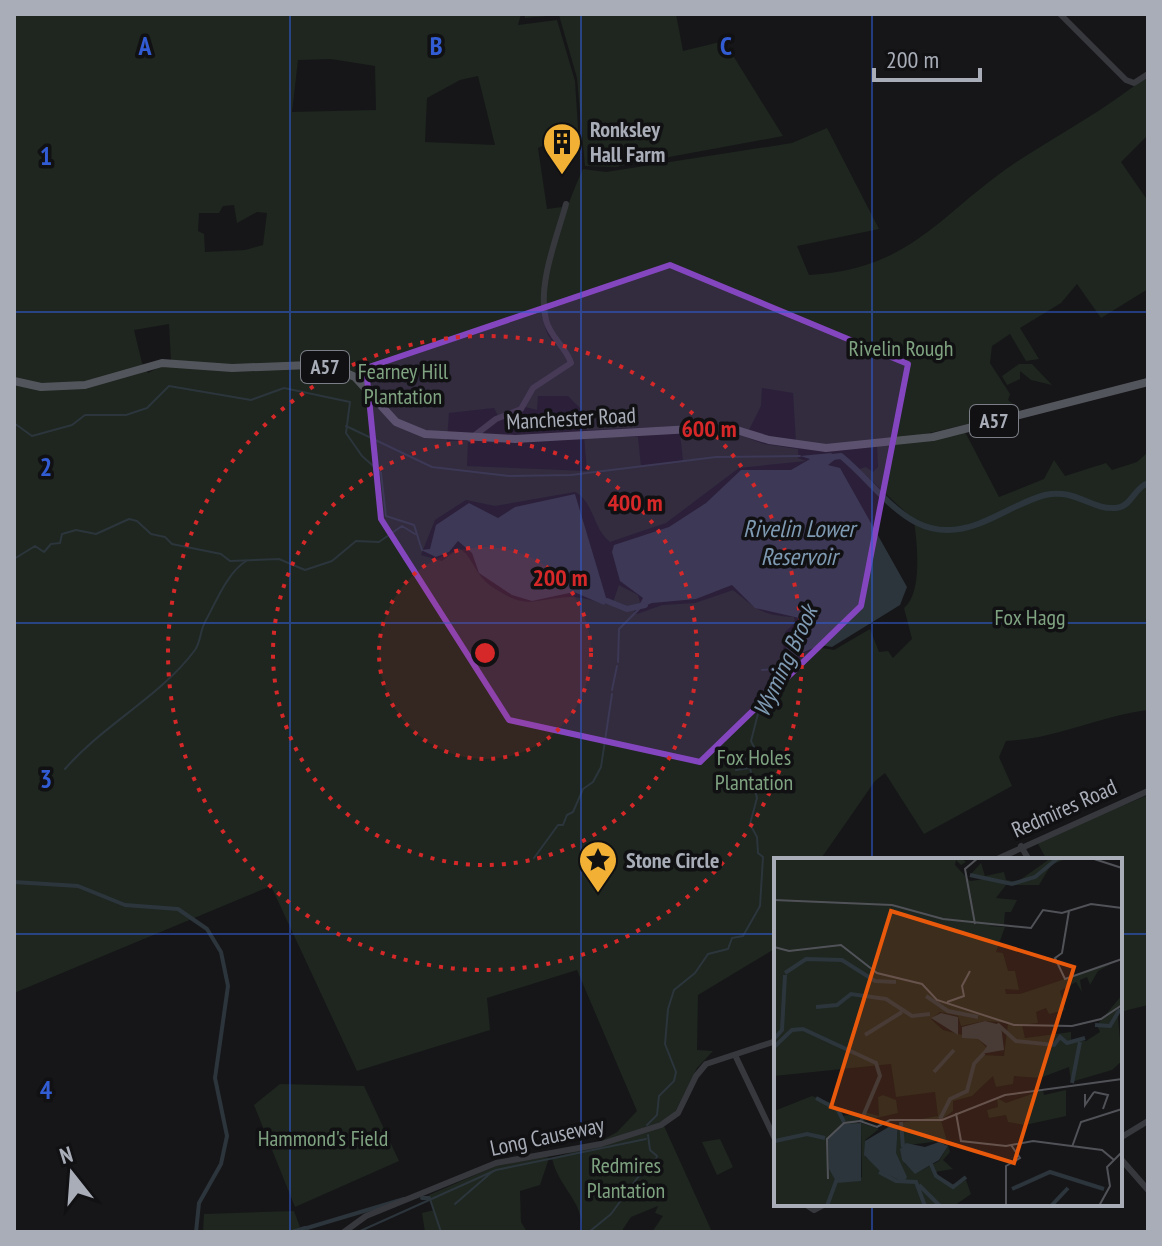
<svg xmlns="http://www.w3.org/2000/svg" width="1162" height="1246" viewBox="0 0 1162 1246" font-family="'PT Sans Narrow',sans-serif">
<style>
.green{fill:#1e261f;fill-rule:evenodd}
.water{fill:#2c353c}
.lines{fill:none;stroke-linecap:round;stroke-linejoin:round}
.stream{stroke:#2c353c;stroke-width:2}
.canal{stroke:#2c353c;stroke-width:4}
.river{stroke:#2c353c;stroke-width:6}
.minor{stroke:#37383d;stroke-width:6}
.major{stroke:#53555c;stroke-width:8}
.marked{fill:#8446be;fill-opacity:0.2;stroke:#8446be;stroke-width:6;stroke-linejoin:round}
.grid{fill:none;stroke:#325cd3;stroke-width:2;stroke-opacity:0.55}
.ring{fill:none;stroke:#d62828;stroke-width:4;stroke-dasharray:4 8}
.labels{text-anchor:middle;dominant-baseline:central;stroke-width:7;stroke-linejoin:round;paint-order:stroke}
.shield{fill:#111113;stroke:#7b7e86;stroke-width:2}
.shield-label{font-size:20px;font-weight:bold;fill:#a8adb8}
.poi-label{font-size:22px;font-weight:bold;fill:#a8adb8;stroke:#111113;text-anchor:start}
.park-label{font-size:22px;fill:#7fa381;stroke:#111113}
.street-label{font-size:22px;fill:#a8adb8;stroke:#111113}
.water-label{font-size:24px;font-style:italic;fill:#7f9bb3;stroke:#111113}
.inset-river{fill:none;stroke:#2c353c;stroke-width:4}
.inset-road{fill:none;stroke:#505258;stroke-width:2}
.view{fill:#e8590c;fill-opacity:0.15;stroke:#e8590c;stroke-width:4}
.inset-edge{fill:none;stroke:#a8adb8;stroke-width:4}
.grid-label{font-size:26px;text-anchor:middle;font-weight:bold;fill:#325cd3;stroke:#111113;stroke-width:7;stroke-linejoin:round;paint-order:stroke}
.centre{fill:#d62828;stroke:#111113;stroke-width:4}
.ring-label{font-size:24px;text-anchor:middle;font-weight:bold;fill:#d62828;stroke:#111113;stroke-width:7;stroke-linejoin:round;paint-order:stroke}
</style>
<rect width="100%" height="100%" fill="#161618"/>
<!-- green -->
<g class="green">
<path d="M14 14H521L518 25 557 20 575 81 579 143 550 142 538 148 547 209 562 207C555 239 521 335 564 348 560 340 551 332 548 322 537 286 567 203 583 169L606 172 792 143 827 128 879 229 797 246 809 275C912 269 938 215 1015 163 1059 134 1107 109 1148 75V135L1121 162 1148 201V289L1101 318 1077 284 1061 303 1020 328 1039 359 1026 361 1010 334 992 346 990 363 1010 394 1008 400 1021 410C948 430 873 450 796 443L793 393 762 388 761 406 749 430 728 424 587 430 581 409 568 396H538L537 410 521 406 498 416 494 408 449 413 447 441H468L467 466 587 471 584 437H638L641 466 683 461 680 434 727 430 764 444 798 449V458L806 461 739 468 666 523 610 542C593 529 594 502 575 492L495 506 466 500 435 520 421 555 442 561 459 548C472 555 475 575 491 586 528 611 530 599 569 597 582 596 599 603 612 605L619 585 638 595 640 602 634 612 637 614 662 605 695 603 733 590C757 609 760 615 794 617L795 623 785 632 782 662 771 673 776 678 791 671 804 653 822 648 834 650 870 629 879 652 888 651 893 658 912 639 904 608C923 592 917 543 914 520L859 469 866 467 873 472 878 467 877 446 965 432 999 497 1044 479 1054 460 1065 476 1106 463 1112 470 1137 462 1148 452V710C1099 716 1056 739 1006 741L999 757 1012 786 924 834 885 773 875 781 820 860H776V948L698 995 697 1050 713 1051 697 1068 674 1114 659 1123 599 1142 617 1132 637 1111 577 970 487 998 490 1030 357 1071 271 886 14 993ZM331 59 375 66 376 110 292 112 298 60ZM478 76 495 145 425 142 427 98 460 80ZM234 205 237 223 257 212 267 213 263 245 245 250 205 252 204 234 198 231 199 213H219L223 206ZM169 324 171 361 148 373 142 363 134 330Z"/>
<path d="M525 14H676L683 51 724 41 783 136 615 167 585 166 577 78 559 15 525 18Z"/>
<path d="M1019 364H1032L1052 385 1031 380 1020 371V379L1007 385 1002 376Z"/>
<path d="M1148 795V1005L1120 1012V860H1047L1037 842Z"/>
<path d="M280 1084 364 1086 399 1161 295 1207 254 1105Z"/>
<path d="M664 1126 712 1232H652L663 1216 655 1213 658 1206 631 1217 621 1232 582 1230C583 1200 558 1187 552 1158Z"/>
<path d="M720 1139 733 1167 717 1175 702 1142Z"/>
<path d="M546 1157 549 1158 540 1185 520 1191 521 1222 527 1232H425L422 1213 434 1210 429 1195 496 1166Z"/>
<path d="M294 1211 300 1227 290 1232H203L204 1214Z"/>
</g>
<!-- water -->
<g class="water">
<path d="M831 453 837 458 828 465 840 468 907 587 900 605 832 647 821 645 797 655 794 665 776 673 775 668 785 663 787 639 799 618 755 608 732 585 696 599 652 603 637 609 643 598 620 581 612 552 614 545 669 527 706 503 741 470H791L810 459 800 456Z"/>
<path d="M575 494 607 601 604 605 574 592 532 601 512 595 479 573 472 553 458 541 449 552 436 557 421 550 430 549 436 525 469 503 498 518 515 507Z"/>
</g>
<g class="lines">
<!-- stream -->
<g class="stream">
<path d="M14 423 32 436 72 425 85 415H126L147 408 169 386 251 400 284 388 350 402 346 433 362 456 381 473 386 516 414 525 422 550"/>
<path d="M346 426 432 467 509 476 571 475 716 457 800 456"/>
<path d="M14 559 35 546 44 552 51 544 60 543 62 534 76 530 96 534 129 519 137 521 151 534 165 537 172 544 221 554 230 561 279 559 305 570 332 561 356 541 379 542 402 526 415 534"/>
<path d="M618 662 619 629 639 609"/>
<path d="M762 670 775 669"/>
<path d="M612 690 617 666"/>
<path d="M736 760 750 758"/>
<path d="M65 769C104 724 160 697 195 650 201 641 200 631 205 622 216 602 227 573 246 561"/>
<path d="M736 770 750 768"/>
<path d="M534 858 558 825H563L567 815 573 812 583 789 593 782 601 767 612 694"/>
<path d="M647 1125 657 1115 659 1096 674 1081 676 1072 665 1044 668 1009 674 990 695 973 708 954 728 949 732 938 743 936 760 906 763 857 758 853 757 837 750 824 757 798 750 768 755 749 751 741 761 702 781 671"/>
<path d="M430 1199 441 1232"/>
<path d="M455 1204 493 1171"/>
<path d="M358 1232 496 1170 646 1139"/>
<path d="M589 1232 611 1214 638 1177 653 1169 657 1156 650 1150 648 1135"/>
</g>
<!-- canal -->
<g class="canal">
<path d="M14 882 78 886 125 905 178 909 207 929 221 952 228 986 215 1078 227 1136 221 1164 199 1203 196 1232"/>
<path d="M422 1198H429"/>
<path d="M307 1228 404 1199"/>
<path d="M292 1232 305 1228"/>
</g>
<!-- river -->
<g class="river">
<path d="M832 457 841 456C885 492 912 549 978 524 1000 516 1022 501 1045 495 1076 488 1090 510 1116 508 1131 507 1134 488 1148 483"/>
<path d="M607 601 627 609 645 605"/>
</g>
<!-- minor -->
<g class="minor">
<path d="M1060 14 1126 80 1134 83 1148 74"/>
<path d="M470 439 496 419 521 409 533 388 571 363C566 347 550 337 546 320 537 285 557 237 566 204"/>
<path d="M1021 846 1029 860"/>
<path d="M995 860 1148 791"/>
<path d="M735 1055 776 1141"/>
<path d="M1120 1138 1148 1121"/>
<path d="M1120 1158 1148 1190"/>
<path d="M805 1204 814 1210 825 1204"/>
<path d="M344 1232 366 1216 496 1163 601 1144 661 1125 678 1113 696 1076 706 1064 776 1041"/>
</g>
<!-- major -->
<path class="major" d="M14 381 41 387 85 385 162 363 232 368 310 365 335 368 355 377 396 422 425 434 515 439 727 427 769 440 826 448 933 437 1148 382"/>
</g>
<!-- marked area -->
<path class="marked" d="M670 265 908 364 861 606 700 762 509 720 381 519 366 368Z"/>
<!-- grid -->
<path class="grid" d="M290 14V1232M581 14V1232M872 14V860M14 312H1148M14 623H1148M14 934H776M1120 934H1148M872 1204V1232"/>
<!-- distance rings -->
<circle cx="485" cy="653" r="106" fill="#d62828" fill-opacity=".12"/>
<g class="ring">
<circle cx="485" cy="653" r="106"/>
<circle cx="485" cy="653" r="212"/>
<circle cx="485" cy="653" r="317"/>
</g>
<!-- icons -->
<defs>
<symbol id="building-pin" viewBox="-11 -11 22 30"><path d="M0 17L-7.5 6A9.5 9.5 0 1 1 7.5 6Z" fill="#f2b134" stroke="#111113"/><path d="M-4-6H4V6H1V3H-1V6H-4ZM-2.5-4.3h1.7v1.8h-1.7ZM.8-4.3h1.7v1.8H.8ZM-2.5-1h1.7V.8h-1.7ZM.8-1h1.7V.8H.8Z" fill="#111"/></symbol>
<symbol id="sight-pin" viewBox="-11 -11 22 30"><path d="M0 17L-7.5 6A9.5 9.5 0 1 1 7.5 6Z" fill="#f2b134" stroke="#111113"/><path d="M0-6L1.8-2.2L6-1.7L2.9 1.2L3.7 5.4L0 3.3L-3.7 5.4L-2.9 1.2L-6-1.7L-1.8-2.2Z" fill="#111"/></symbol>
</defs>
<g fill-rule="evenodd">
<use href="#building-pin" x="540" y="120" width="44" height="60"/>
<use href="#sight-pin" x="576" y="838" width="44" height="60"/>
</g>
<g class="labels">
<!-- shield labels -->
<g class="shield">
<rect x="301" y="351" width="48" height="32" rx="6"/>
<rect x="970" y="405" width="48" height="32" rx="6"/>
</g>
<g class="shield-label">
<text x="325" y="367">A57</text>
<text x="994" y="421">A57</text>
</g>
<!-- poi labels -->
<g class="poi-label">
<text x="590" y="129">Ronksley<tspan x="590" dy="25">Hall Farm</tspan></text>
<text x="626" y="860">Stone Circle</text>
</g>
<!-- park labels -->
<g class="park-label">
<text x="901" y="348">Rivelin Rough</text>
<text x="403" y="371">Fearney Hill<tspan x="403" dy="25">Plantation</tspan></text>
<text x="1030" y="617">Fox Hagg</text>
<text x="754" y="757">Fox Holes<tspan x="754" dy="25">Plantation</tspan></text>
<text x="323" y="1138">Hammond's Field</text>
<text x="626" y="1165">Redmires<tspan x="626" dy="25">Plantation</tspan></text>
</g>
<!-- street labels -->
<g class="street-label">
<text transform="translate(571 418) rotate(-3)">Manchester Road</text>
<text transform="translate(1064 808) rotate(-24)">Redmires Road</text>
<text transform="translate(547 1136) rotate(-12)">Long Causeway</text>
</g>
<!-- water labels -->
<g class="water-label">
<text x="799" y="528">Rivelin Lower<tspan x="799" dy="28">Reservoir</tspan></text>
<text transform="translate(785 661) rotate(-65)">Wyming Brook</text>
</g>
</g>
<!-- overview -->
<g transform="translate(774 858)">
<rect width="348" height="348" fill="#161618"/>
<path d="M0 0H187L192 4 187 7 182 2 181 7 196 23 211 21 197 16 207 5 211 18 230 14 232 22 243 24 277 0H294L277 7 265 27H232L222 40 243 42 237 54H231L230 67 215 68 231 69 222 94 229 95 234 113H241L245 132 231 131 232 136H246L339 105 324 113 316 127 313 119 306 122 308 134 302 124 286 133 291 152 275 156 272 150 262 154 264 165 248 167 251 180 297 174V182L312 183 326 174 323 167 348 137 344 160 348 203 338 212 297 224 295 209 266 220 240 218 239 226 222 229 219 218 198 238 179 243V253L167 262 176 294 169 302 179 311 161 314 179 329 192 322 197 336 180 348H0V253L38 238 55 244 69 258 88 255 58 315 63 324 88 319 87 265 105 271 91 282V299L130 324 121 293 125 265 164 258 161 234 122 239 117 206 0 218ZM166 154 184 158 187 168 211 163 234 165 230 198 207 197 212 189 204 181 169 172 157 161ZM166 283 174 288 165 303 142 315 131 306 127 288ZM269 232 270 237 292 232V258L251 267 234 264 232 257 215 260 213 252 224 249 223 240 232 245ZM109 237 122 242 124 255 89 263 91 254 105 258 104 239Z" fill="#1e261f" fill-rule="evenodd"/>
<path d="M167 155 184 159V177L157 160ZM211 163 227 167 230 192 207 196 213 188 204 181 188 180V169ZM87 265V323L63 325 55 311 54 280 70 266ZM118 267H124L122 295 133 319 130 324 107 314 90 297 91 283ZM165 284 174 288 165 302 141 316 128 302 126 291 132 285 151 289Z" fill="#2c353c"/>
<path class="inset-river" d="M196 17 238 26 261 19 284 0M11 115 32 101 68 102 101 123 122 124M152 138 174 153 204 159M42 149 63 147 77 136 112 141 138 158 156 156M223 166 242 183 280 187 286 179 293 185 311 180M321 167 336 168 346 151M91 177 128 154M0 181 8 172 11 117M0 189 18 172 29 171 102 205 106 218 87 263M160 214 180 192M298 225 306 184M42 240 64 252 70 264M166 261 176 241 193 233 200 206 210 195M127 264 129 289M1 283 33 276 51 280M156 304 162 318 179 329 192 319M105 314 122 323 142 324 151 348M145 327 166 348M238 331 276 314 330 331M53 348 64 318M277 348 294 330"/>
<path class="inset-road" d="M317 0 348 10M0 42 118 47 169 61 257 70 269 52 288 55 317 46 348 50M295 53 288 95 281 100 291 121 348 101M201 66 191 11 204 0M0 89 15 93 67 87 103 115 148 126 163 142 240 167 298 168 327 161 348 147M173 144 190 138 188 128 196 113M320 234 334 237 329 251M311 236V247L320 234M182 255 187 283 232 288 259 283 328 292 340 302M298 289 307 264 348 251M54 321 53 281 70 265 86 263 103 269 116 262H168L231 237 348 221M232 348V308L246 300 237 287M325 348 336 328 333 309 348 294"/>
<path class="view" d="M117 53 300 109 240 305 57 249Z"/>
<rect width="348" height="348" class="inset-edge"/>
</g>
<g class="grid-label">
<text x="145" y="55">A</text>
<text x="436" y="55">B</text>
<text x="726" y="55">C</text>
<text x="46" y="165">1</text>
<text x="46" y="476">2</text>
<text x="46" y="788">3</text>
<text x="46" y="1099">4</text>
</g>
<circle cx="485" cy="653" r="12" class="centre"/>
<g class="ring-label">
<text x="709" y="437">600 m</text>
<text x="635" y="511">400 m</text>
<text x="560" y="586">200 m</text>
</g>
<!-- border -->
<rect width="1162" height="1246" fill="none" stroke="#a8adb8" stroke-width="32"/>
<!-- north arrow -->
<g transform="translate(72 1174) rotate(343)" stroke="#111113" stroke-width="6" paint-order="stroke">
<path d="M0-6L14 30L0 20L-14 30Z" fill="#a8adb8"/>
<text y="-12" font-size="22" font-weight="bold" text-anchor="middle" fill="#a8adb8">N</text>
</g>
<!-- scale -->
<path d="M874 68v12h106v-12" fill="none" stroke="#a8adb8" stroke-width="4"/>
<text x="886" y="68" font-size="24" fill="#a8adb8" stroke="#111113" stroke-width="6" paint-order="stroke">200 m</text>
</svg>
